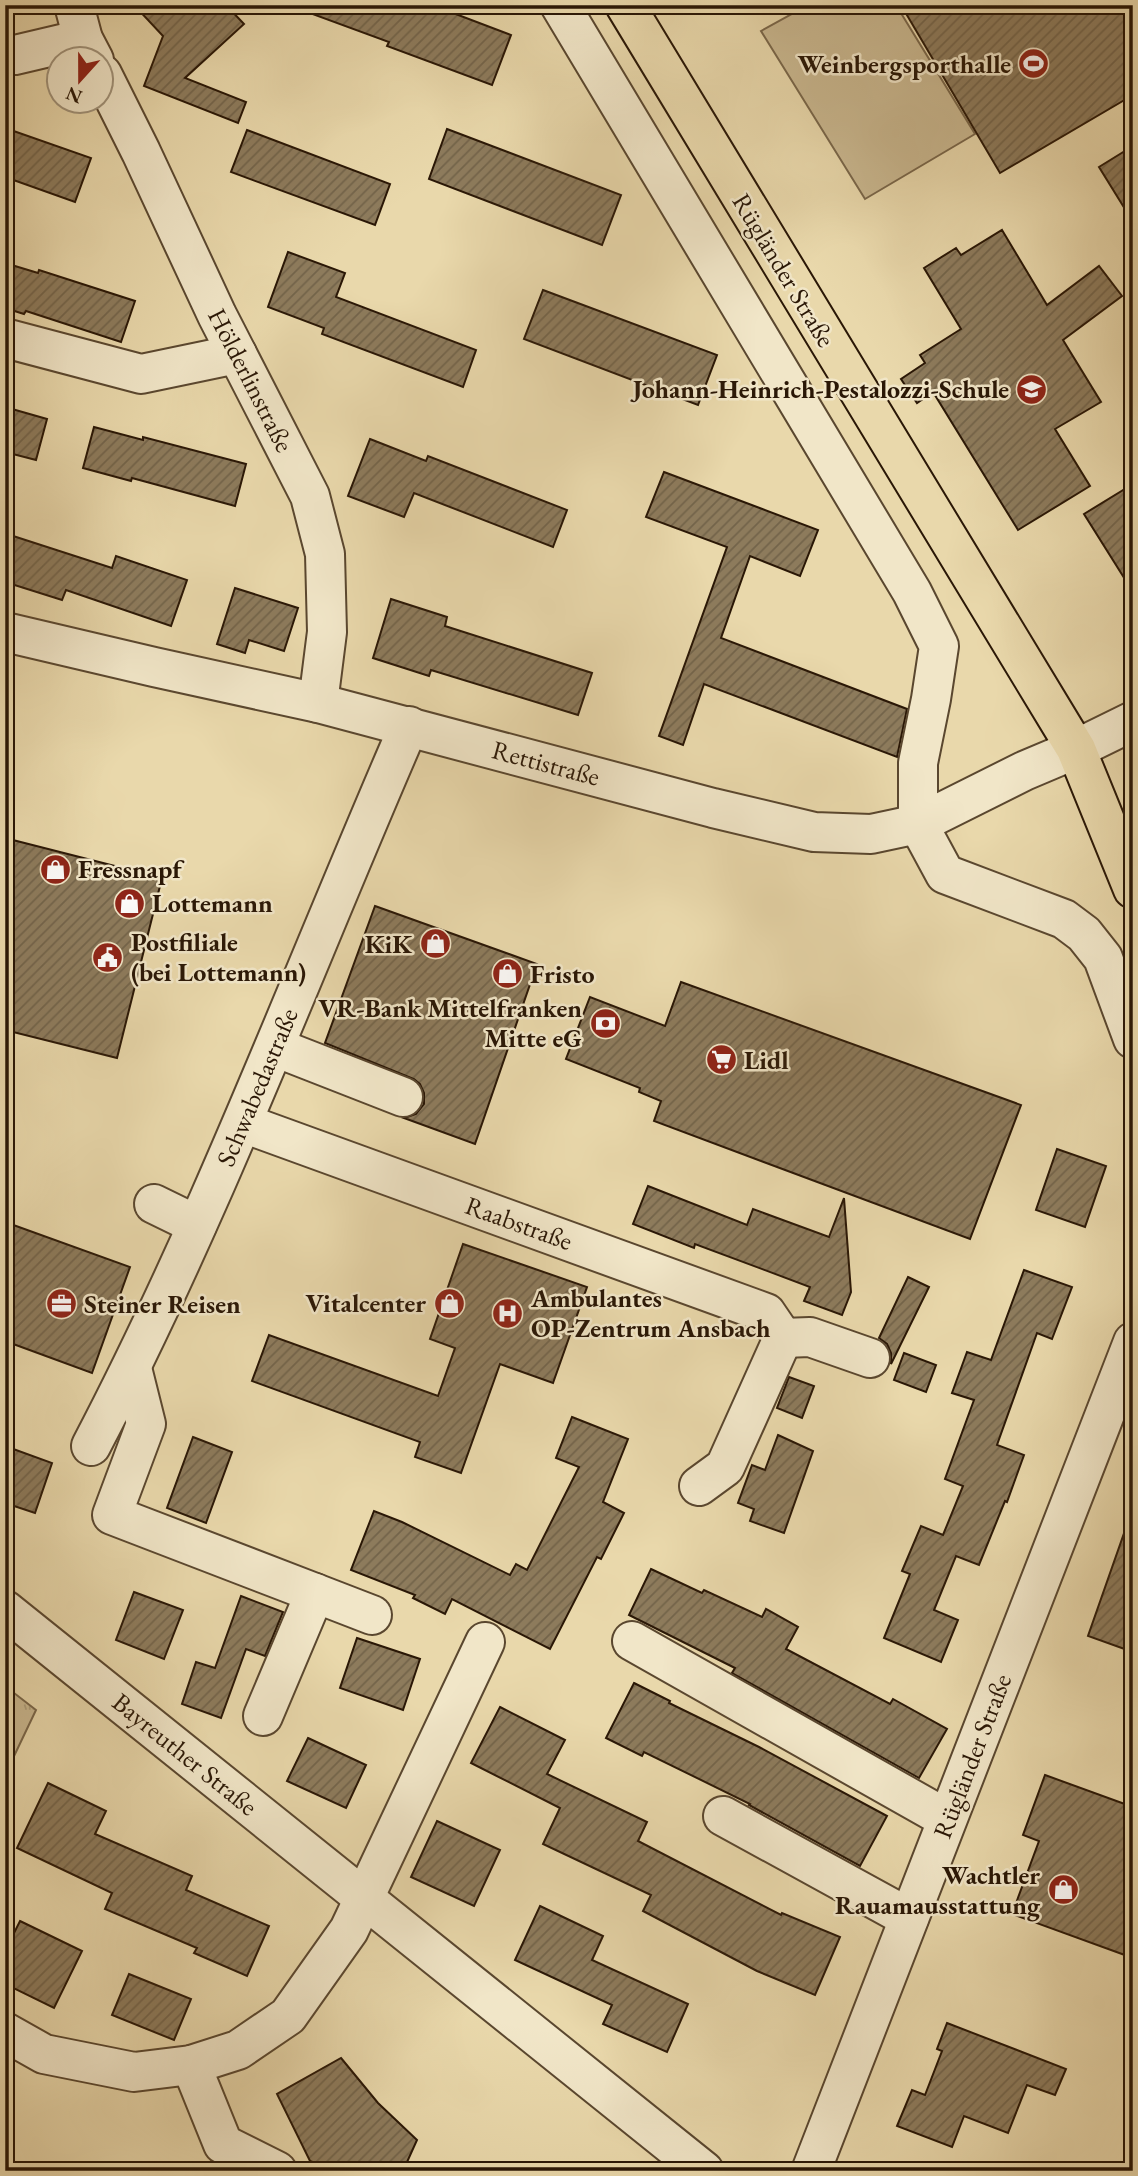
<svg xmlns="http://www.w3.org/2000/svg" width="1138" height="2176" viewBox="0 0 1138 2176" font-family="'EB Garamond',serif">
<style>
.grass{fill:#c9b78f;stroke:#7a674a;stroke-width:2}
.park{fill:url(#park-tufts);stroke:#7a674a;stroke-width:2}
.building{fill:url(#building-hatch);stroke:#2a1706;stroke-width:2}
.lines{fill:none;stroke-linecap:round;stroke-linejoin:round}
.minor-casing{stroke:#5a472f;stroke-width:42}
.major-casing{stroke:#2a1706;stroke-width:42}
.minor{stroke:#f1e6c8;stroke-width:38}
.major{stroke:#e9d8ab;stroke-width:38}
.labels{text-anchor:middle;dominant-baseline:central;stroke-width:5;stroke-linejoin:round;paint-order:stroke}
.poi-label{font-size:26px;font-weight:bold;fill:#2a1706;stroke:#f1e6c8;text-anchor:start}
.street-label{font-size:26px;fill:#2a1706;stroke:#f1e6c8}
</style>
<defs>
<pattern id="park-tufts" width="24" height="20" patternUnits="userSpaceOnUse" patternTransform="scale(1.75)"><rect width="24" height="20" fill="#c9b78f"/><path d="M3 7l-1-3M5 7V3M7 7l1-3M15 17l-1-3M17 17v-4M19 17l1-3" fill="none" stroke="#ad9d7a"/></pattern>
<pattern id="building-hatch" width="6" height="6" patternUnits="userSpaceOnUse" patternTransform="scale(1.75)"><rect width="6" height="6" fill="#8d7b5c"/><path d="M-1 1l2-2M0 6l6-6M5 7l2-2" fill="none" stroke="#73644a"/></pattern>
</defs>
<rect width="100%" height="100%" fill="#e9d8ab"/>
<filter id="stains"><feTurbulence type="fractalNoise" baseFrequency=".00286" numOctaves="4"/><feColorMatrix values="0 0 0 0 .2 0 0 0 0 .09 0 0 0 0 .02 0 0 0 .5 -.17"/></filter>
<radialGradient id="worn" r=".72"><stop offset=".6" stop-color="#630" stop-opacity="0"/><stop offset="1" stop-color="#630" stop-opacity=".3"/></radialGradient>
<!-- grass -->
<path class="grass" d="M801 5H896L975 134 865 199 761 31 801 9Z"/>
<!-- park -->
<path class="park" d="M5 1686 36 1710 5 1775Z"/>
<!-- building -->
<g class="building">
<path d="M134 5H226L244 24 185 78 246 102 238 123 144 86 163 36Z"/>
<path d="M297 5H432L511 35 492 85 387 46 389 42 296 8Z"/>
<path d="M901 5H1125L1133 19V95L1000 173Z"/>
<path d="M5 128 91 158 75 202 5 177Z"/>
<path d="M447 129 621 195 602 245 429 179Z"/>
<path d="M247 130 390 184 375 225 231 172Z"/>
<path d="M1133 146V222L1099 167Z"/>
<path d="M1002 230 1047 305 1099 266 1122 296 1063 340 1101 402 1055 429 1090 486 1018 530 933 392 917 403 901 379 925 363 920 355 961 329 924 268 956 248 961 255Z"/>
<path d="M288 252 345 273 336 297 476 350 463 387 322 334 324 328 268 307Z"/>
<path d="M5 263 38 273 39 270 135 301 121 342 26 311 24 314 5 308Z"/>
<path d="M543 290 717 355 698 405 524 339Z"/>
<path d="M5 407 47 419 36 460 5 452Z"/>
<path d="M94 427 143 440V437L246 464 235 506 132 478 131 481 83 468Z"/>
<path d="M370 439 426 461 428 456 567 510 553 547 414 493 404 517 348 496Z"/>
<path d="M664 472 818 530 800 576 750 556 721 638 907 709 897 757 704 684 683 745 659 736 727 547 646 517Z"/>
<path d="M1133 484V592L1084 514Z"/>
<path d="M10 535 112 568 116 556 187 580 171 626 66 590 62 600 5 582V550Z"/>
<path d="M235 588 298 608 284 651 249 640 245 653 217 644Z"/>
<path d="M391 599 447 617 445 626 592 673 578 715 431 670 429 676 373 658Z"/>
<path d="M5 838 162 878 117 1058 5 1030Z"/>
<path d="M375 906 537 964 475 1144 404 1118 416 1114 424 1104V1093L420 1084 414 1079 325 1043Z"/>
<path d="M681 982 1021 1105 970 1239 654 1121 661 1101 639 1092 640 1088 566 1059 590 997 665 1026Z"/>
<path d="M1057 1149 1106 1166 1085 1227 1036 1210Z"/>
<path d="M648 1186 747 1225 753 1209 829 1237 844 1198 851 1292 842 1315 804 1301 810 1287 695 1244 694 1248 633 1224Z"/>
<path d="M5 1222 130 1267 92 1373 5 1341Z"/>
<path d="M463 1244 587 1287 553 1383 500 1364 461 1473 415 1457 420 1442 252 1381 269 1335 438 1396 455 1348 430 1339Z"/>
<path d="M1024 1270 1072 1287 1052 1339 1037 1333 997 1445 1024 1455 1007 1502 1005 1501 979 1565 956 1556 934 1610 958 1620 941 1662 884 1638 910 1574 902 1571 921 1526 943 1535 963 1486 945 1479 974 1400 952 1393 967 1352 991 1360Z"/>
<path d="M908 1277 929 1287 891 1364V1353L887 1344 879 1338Z"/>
<path d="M904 1353 936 1365 926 1392 894 1380Z"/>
<path d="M789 1377 814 1386 802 1418 777 1408Z"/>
<path d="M572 1417 628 1439 603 1502 624 1513 601 1559 597 1557 550 1649 452 1599 445 1614 413 1598 415 1595 351 1570 374 1511 402 1522 510 1575 516 1564 527 1570 579 1467 556 1458Z"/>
<path d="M778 1435 813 1451 784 1533 750 1521 754 1509 738 1503 752 1465 765 1470Z"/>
<path d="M193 1437 232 1452 206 1523 167 1508Z"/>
<path d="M5 1446 52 1463 35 1513 5 1503Z"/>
<path d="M1129 1519 1133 1520V1652L1088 1636Z"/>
<path d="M651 1569 702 1593 704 1590 762 1617 766 1609 798 1627 786 1649 890 1704 893 1699 947 1729 919 1778 732 1673 735 1668 629 1615Z"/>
<path d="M134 1592 183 1610 164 1659 116 1640Z"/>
<path d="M241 1596 283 1612 265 1656 246 1649 221 1718 182 1704 196 1662 215 1668Z"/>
<path d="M357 1638 420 1659 403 1710 340 1688Z"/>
<path d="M634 1683 670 1701 669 1703 759 1747 887 1816 860 1866 749 1805 750 1804 644 1752 642 1756 606 1738Z"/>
<path d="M500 1707 565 1740 547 1774 647 1822 638 1841 781 1915 782 1913 840 1937 815 1995 757 1971 643 1911 651 1895 543 1844 560 1808 471 1763Z"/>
<path d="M308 1738 366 1765 346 1808 287 1781Z"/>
<path d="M1045 1775 1133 1807V1958L1012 1914 1039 1841 1023 1835Z"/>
<path d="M48 1783 106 1811 95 1834 192 1876 186 1890 269 1926 247 1976 194 1953 197 1948 105 1909 112 1893 17 1848Z"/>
<path d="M437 1821 500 1850 474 1906 411 1877Z"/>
<path d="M540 1906 603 1936 592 1960 688 2004 667 2052 603 2024 612 2005 515 1960Z"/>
<path d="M20 1921 82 1951 54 2008 5 1984V1951Z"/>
<path d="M129 1974 191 1999 174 2040 112 2015Z"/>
<path d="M947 2023 1066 2069 1055 2095 1027 2085 1008 2133 964 2116 952 2147 897 2126 912 2090 925 2095 942 2051 937 2049Z"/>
<path d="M341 2058 378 2103 417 2140 403 2171H335L310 2161 277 2094Z"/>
</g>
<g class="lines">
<defs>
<g id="minor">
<path d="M74 5 83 39 94 60"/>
<path d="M560 5 912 592 939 646 931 699 918 763V824L945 874 1064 919 1084 934 1103 958 1133 1039"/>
<path d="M5 54 15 55 83 39"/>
<path d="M102 74 141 152 217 315 310 496 325 554 327 632 318 703"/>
<path d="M5 338 141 374 237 354"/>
<path d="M5 632 154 667 318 703 713 808 814 832 871 834 918 824 1024 771 1076 749 1133 721"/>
<path d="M275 1047 403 1097"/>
<path d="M243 1123 766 1313 783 1338 725 1467 699 1486"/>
<path d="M154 1204 197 1225"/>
<path d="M783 1338 810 1337 870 1358"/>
<path d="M132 1368 146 1424 112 1515 315 1593 263 1716"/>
<path d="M91 1446C213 1213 304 967 409 726"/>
<path d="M315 1593 372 1615"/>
<path d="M5 1610 704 2171"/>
<path d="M632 1641 947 1819"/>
<path d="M723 1816 909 1918"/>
<path d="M5 2032 44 2054 134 2072 191 2065 238 2050 288 2016 349 1930 485 1642"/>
<path d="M191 2065 223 2144 277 2171"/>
<path d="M811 2171 1133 1342"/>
</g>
<path id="major" d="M625 5 1076 749 1133 889"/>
</defs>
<!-- minor casing -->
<use href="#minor" class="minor-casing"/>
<!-- major casing -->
<use href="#major" class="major-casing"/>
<!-- minor -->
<use href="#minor" class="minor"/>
<!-- major -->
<use href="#major" class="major"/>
</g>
<!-- icons -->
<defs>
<symbol id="stadium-disc" viewBox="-11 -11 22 22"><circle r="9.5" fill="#8f2418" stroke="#f1e6c8"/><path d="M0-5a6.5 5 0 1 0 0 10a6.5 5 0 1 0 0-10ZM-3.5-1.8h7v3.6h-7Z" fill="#fff"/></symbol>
<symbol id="school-disc" viewBox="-11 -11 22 22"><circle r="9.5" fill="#8f2418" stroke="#f1e6c8"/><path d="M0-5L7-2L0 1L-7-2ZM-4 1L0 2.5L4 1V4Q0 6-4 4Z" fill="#fff"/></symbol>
<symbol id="shop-disc" viewBox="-11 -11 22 22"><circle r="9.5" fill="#8f2418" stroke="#f1e6c8"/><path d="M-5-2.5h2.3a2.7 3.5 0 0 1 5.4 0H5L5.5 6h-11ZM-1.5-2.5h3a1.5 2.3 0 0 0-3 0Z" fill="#fff"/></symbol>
<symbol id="civic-disc" viewBox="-11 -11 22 22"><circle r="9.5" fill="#8f2418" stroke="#f1e6c8"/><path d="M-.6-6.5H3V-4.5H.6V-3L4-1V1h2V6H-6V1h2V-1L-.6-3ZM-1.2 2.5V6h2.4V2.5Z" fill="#fff"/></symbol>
<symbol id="bank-disc" viewBox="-11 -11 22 22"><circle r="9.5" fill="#8f2418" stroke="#f1e6c8"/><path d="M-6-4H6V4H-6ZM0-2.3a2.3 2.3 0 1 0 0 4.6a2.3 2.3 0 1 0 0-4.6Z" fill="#fff"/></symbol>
<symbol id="supermarket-disc" viewBox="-11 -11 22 22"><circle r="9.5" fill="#8f2418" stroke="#f1e6c8"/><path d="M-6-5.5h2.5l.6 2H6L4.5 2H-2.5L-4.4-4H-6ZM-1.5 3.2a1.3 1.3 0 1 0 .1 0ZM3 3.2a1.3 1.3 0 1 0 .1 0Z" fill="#fff"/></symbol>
<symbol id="office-disc" viewBox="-11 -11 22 22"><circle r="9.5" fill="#8f2418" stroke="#f1e6c8"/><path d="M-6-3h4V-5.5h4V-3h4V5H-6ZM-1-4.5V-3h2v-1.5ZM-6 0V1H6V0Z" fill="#fff"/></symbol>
<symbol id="hospital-disc" viewBox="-11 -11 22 22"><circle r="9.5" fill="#8f2418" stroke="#f1e6c8"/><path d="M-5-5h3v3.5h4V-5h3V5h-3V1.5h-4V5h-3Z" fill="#fff"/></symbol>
</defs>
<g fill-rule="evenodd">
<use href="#stadium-disc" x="1016" y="46" width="35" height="35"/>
<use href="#school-disc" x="1014" y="372" width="35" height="35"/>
<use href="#shop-disc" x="38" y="852" width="35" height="35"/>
<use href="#shop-disc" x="112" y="886" width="35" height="35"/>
<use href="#shop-disc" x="418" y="926" width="35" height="35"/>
<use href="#civic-disc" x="90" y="940" width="35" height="35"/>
<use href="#shop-disc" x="490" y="956" width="35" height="35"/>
<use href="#bank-disc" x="588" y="1006" width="35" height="35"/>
<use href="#supermarket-disc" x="704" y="1042" width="35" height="35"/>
<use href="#shop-disc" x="432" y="1286" width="35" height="35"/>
<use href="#office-disc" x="44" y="1286" width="35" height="35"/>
<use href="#hospital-disc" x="490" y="1296" width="35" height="35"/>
<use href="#shop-disc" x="1046" y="1872" width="35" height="35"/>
</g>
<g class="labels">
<!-- poi labels -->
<g class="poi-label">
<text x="1011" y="64" text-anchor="end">Weinbergsporthalle</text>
<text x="1009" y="389" text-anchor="end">Johann-Heinrich-Pestalozzi-Schule</text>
<text x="78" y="869">Fressnapf</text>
<text x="152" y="903">Lottemann</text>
<text x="131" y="942">Postfiliale<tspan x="131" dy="30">(bei Lottemann)</tspan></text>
<text x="412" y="944" text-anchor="end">KiK</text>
<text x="530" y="974">Fristo</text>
<text x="582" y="1008" text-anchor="end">VR-Bank Mittelfranken<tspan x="582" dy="30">Mitte eG</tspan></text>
<text x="744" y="1060">Lidl</text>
<text x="531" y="1298">Ambulantes<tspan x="531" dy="30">OP-Zentrum Ansbach</tspan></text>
<text x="426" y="1303" text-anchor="end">Vitalcenter</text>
<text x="84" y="1304">Steiner Reisen</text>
<text x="1040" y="1875" text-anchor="end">Wachtler<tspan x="1040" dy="30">Rauamausstattung</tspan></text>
</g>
<!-- street labels -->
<g class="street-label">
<text transform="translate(784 270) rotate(59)">Rügländer Straße</text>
<text transform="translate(251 380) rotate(63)">Hölderlinstraße</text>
<text transform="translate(546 763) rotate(15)">Rettistraße</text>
<text transform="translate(257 1087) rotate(-67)">Schwabedastraße</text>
<text transform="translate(519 1223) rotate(20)">Raabstraße</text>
<text transform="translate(185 1754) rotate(39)">Bayreuther Straße</text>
<text transform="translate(972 1756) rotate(-69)">Rügländer Straße</text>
</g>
</g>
<!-- margin -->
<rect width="1138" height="2176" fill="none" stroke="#e9d8ab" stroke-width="28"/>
<rect x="7" y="7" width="1124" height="2162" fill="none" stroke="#2a1706" stroke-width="3.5"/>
<rect x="14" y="14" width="1110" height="2148" fill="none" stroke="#2a1706" stroke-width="2"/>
<!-- north arrow -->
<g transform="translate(80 80) rotate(201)"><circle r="33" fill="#f1e6c8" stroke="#a1937a" stroke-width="2"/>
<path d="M0-5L12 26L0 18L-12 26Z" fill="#8f2418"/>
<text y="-10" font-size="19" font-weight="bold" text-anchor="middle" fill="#2a1706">N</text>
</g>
<rect width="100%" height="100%" filter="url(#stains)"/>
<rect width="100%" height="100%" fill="url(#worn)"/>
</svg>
